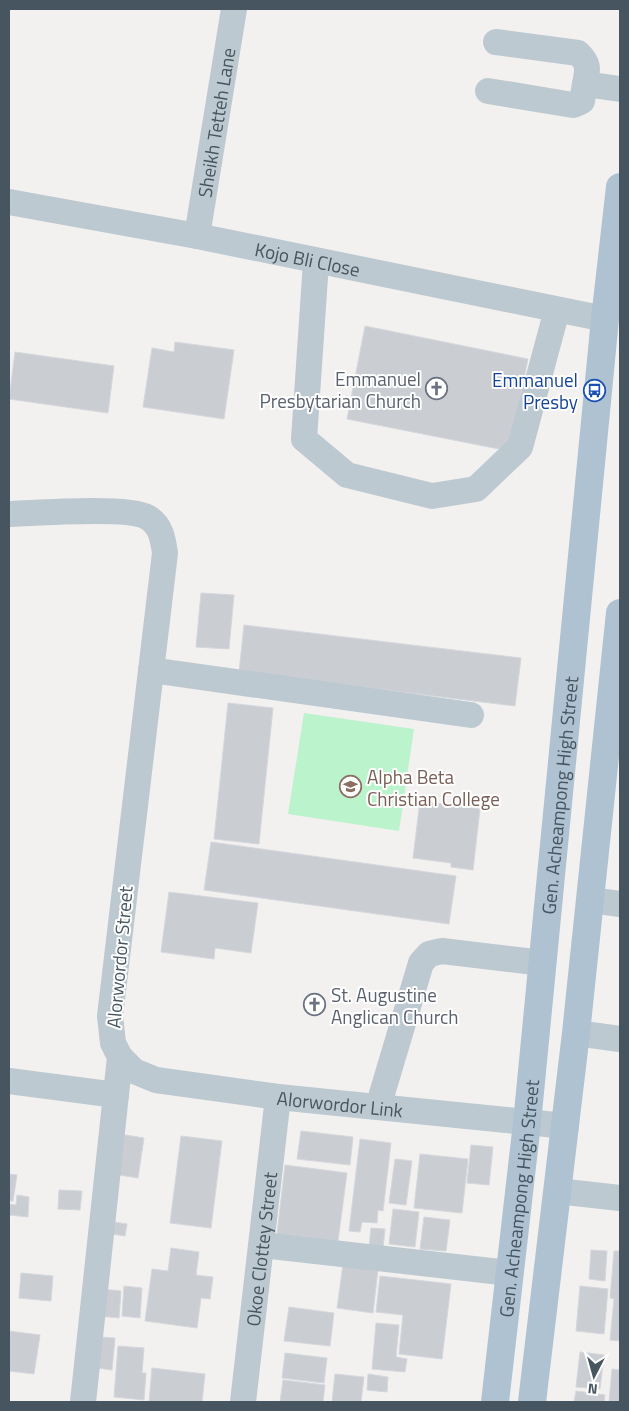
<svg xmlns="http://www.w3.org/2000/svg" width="629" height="1411" viewBox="0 0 629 1411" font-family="'Titillium Web',sans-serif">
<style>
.green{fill:#bbf3cd}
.building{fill:#caced3;stroke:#d4d7dc}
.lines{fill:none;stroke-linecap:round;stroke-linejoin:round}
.minor{stroke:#bdc9d0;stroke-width:26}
.major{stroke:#aec2d1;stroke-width:28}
.labels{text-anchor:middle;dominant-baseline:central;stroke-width:4;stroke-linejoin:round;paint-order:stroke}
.street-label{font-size:19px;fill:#46555f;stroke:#fff}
.worship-label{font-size:19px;fill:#5b616d;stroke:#fff;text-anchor:end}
.transit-label{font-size:19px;fill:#164399;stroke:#fff;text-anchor:end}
.education-label{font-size:19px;fill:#785e54;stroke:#fff;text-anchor:start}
</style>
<rect width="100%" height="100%" fill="#f3f0f0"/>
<!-- green -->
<path class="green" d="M304 713 414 729 399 831 288 814Z"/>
<!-- building -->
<g class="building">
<path d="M365 326 528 359 509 451 347 419Z"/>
<path d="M175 342 234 350 224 419 143 407 152 348 174 352Z"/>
<path d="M15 352 114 366 108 413 9 399Z"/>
<path d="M201 593 234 595 229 649 196 647Z"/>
<path d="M244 625 521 658 515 706 239 672Z"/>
<path d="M228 703 273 708 259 844 214 839Z"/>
<path d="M420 801 480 809 473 870 451 867V863L413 858Z"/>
<path d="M211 842 456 876 449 924 204 890Z"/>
<path d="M169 892 258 903 251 953 215 948 214 959 161 952Z"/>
<path d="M301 1131 353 1137 350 1165 297 1159Z"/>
<path d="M119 1134 144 1138 138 1178 113 1174Z"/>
<path d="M181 1136 222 1141 211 1228 170 1223Z"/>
<path d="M360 1139 391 1143 383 1211 378 1210 377 1223 362 1222 360 1232 349 1231Z"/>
<path d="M471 1145 493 1147 489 1185 467 1183Z"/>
<path d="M420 1154 468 1159 462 1213 414 1208Z"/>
<path d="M395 1159 412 1161 406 1205 389 1203Z"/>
<path d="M285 1165 347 1173 338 1241 277 1234Z"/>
<path d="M9 1174 17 1175 13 1201H9Z"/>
<path d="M59 1190 82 1191 80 1210 58 1209Z"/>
<path d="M17 1195 29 1197 28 1217 9 1215V1204L16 1205Z"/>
<path d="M393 1209 419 1212 415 1247 389 1244Z"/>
<path d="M424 1217 450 1220 446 1251 420 1249Z"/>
<path d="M114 1222 127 1224 125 1236 112 1234Z"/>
<path d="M371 1228 385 1229 383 1248 369 1247Z"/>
<path d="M171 1248 199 1252 196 1275 213 1277 210 1299 201 1298 197 1328 145 1321 152 1269 168 1271Z"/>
<path d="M591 1250 607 1251 605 1281 589 1279Z"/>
<path d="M614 1251H620V1341L610 1340 614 1299 610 1298Z"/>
<path d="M344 1257 379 1261 373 1313 337 1308Z"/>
<path d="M21 1273 53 1276 51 1301 19 1298Z"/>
<path d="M380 1276 451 1284 442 1359 399 1354 403 1315 376 1312Z"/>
<path d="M124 1286 142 1288 140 1318 122 1316Z"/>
<path d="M580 1286 608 1289 604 1334 576 1331Z"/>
<path d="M102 1289 121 1291 119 1318 99 1316Z"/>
<path d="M289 1307 334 1313 330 1346 284 1341Z"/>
<path d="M376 1323 399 1325 396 1357 407 1359 405 1372 372 1369Z"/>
<path d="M9 1331 40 1335 34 1374 9 1371Z"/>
<path d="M100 1337 115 1338 112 1370 97 1368Z"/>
<path d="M118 1346 144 1348 142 1373H146L144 1400 114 1397Z"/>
<path d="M580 1352 604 1355 600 1389 576 1387Z"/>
<path d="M285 1353 327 1358 324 1383 282 1378Z"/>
<path d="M152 1368 205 1374 202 1402H149Z"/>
<path d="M612 1369 620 1370V1402H609Z"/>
<path d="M335 1374 364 1377 361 1402H332Z"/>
<path d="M368 1374 388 1377 387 1392 367 1390Z"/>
<path d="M283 1380 325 1385 323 1402H280Z"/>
<path d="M576 1391 605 1395 604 1402H574Z"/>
</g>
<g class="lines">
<!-- minor -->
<g class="minor">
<path d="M496 42 578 53C589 63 588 69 585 84L620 89"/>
<path d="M488 91 573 105 582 101 585 84"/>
<path id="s1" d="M9 202 197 236 605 319"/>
<path id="s2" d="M197 236 234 9"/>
<path d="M316 262 304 439 347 475 432 496 476 489 520 447 557 310"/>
<path d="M9 514C35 513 128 506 147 517 161 525 163 539 165 553L110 1016 113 1043 120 1057 83 1402"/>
<path d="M151 670 471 715"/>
<path d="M590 900 620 904"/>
<path d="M576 1033 620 1039"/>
<path id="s3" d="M120 1057 134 1071 156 1080 278 1097 566 1126"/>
<path d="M9 1081 116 1095"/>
<path d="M378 1107 421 963 429 954 442 951 543 963"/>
<path d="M557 1191 620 1198"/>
<path d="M262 1245 510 1273"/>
<path id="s4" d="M243 1402 278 1097"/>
</g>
<!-- major -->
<g class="major">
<path id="s5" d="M495 1402 527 1123 605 319 620 187"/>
<path d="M532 1402 576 1033 620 613"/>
</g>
</g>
<!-- icons -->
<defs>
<symbol id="church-ring" viewBox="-11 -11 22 22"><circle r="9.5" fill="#fff" stroke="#6b7280" stroke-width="1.5"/><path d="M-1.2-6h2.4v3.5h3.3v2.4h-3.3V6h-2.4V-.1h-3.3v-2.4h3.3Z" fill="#6b7280"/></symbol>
<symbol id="bus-ring" viewBox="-11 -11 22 22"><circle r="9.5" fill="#fff" stroke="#1a4fb4" stroke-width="1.5"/><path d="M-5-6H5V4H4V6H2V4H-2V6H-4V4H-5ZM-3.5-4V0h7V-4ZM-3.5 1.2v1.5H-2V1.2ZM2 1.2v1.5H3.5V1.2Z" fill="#1a4fb4"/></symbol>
<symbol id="school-ring" viewBox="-11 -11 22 22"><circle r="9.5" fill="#fff" stroke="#8d6e63" stroke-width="1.5"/><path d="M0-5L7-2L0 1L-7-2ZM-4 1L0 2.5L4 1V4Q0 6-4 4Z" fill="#8d6e63"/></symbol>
</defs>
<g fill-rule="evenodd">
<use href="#church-ring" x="424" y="376" width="25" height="25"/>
<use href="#bus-ring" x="582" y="378" width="25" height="25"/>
<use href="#school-ring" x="338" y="774" width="25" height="25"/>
<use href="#church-ring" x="302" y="992" width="25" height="25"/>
</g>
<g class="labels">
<!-- street labels -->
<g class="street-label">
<text stroke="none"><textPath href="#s2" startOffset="115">Sheikh Tetteh Lane</textPath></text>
<text stroke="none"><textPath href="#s1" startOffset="304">Kojo Bli Close</textPath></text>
<text stroke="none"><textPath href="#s5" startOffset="610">Gen. Acheampong High Street</textPath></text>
<text transform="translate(119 957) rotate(-85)">Alorwordor Street</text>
<text stroke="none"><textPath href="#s3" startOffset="229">Alorwordor Link</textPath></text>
<text stroke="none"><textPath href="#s5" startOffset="205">Gen. Acheampong High Street</textPath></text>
<text stroke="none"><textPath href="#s4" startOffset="154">Okoe Clottey Street</textPath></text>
</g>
<!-- worship labels -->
<g class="worship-label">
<text x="421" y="378">Emmanuel<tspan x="421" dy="22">Presbytarian Church</tspan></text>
<text x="331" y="994" text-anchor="start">St. Augustine<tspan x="331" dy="22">Anglican Church</tspan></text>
</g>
<!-- transit labels -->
<g class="transit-label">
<text x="578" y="379">Emmanuel<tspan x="578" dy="22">Presby</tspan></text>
</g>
<!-- education labels -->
<g class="education-label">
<text x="367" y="776">Alpha Beta<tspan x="367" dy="22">Christian College</tspan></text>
</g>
</g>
<!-- border -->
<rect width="629" height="1411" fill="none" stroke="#46555f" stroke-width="20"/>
<!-- north arrow -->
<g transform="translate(594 1376) rotate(186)" stroke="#ffffff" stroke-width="4" paint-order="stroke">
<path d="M0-4L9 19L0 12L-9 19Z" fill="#46555f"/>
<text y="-8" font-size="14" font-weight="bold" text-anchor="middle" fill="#46555f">N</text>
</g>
</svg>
